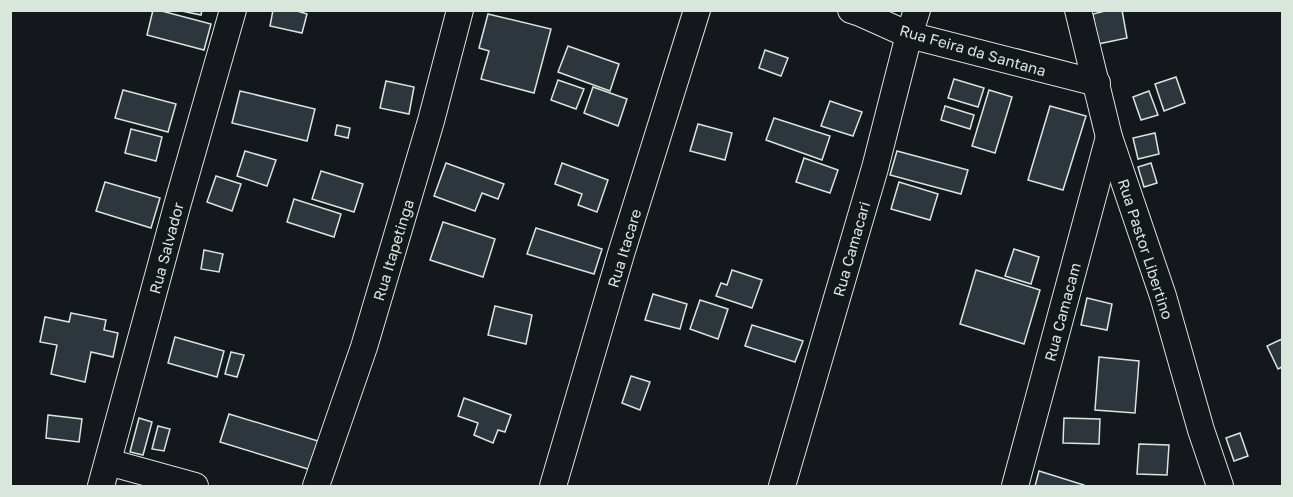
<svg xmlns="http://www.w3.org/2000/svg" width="1293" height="497" viewBox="0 0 1293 497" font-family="'Golos Text',sans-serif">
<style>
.building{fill:#2c363c;stroke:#d8e6dc;stroke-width:1.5}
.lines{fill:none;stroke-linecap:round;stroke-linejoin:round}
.street-casing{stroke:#d8e6dc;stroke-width:28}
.street{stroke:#14181c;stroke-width:26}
.labels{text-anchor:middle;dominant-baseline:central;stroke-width:4.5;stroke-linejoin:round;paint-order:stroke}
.street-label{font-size:15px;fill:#d8e6dc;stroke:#14181c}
</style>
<rect width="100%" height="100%" fill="#14181c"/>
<!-- building -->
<g class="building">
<path d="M153 10H158L211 24 204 50 147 35Z"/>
<path d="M177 10H202L201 15Z"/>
<path d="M273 10H294L307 14 302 33 270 26Z"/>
<path d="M1109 10H1122L1127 38 1098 44 1093 14Z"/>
<path d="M488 14 551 29 534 93 481 79 489 51 479 48Z"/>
<path d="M568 46 619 64 610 91 558 72Z"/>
<path d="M765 50 788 58 781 76 759 68Z"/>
<path d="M1176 77 1185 103 1164 111 1155 84Z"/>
<path d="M954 79 984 88 978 107 948 98Z"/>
<path d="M558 80 584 89 576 109 551 100Z"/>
<path d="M386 81 414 87 409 114 380 108Z"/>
<path d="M593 87 627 99 618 126 584 113Z"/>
<path d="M123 90 176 104 168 132 115 118Z"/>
<path d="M989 90 1012 97 995 153 972 146Z"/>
<path d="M240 91 315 109 307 141 232 123Z"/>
<path d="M1149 91 1158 115 1141 120 1133 97Z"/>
<path d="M830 101 862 112 853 136 821 126Z"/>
<path d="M945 106 974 115 970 129 941 120Z"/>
<path d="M1050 106 1086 116 1063 190 1028 180Z"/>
<path d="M774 118 830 136 822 160 766 140Z"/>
<path d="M698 124 732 133 725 160 690 151Z"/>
<path d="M337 125 350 128 348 138 335 135Z"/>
<path d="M131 129 162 137 156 161 125 153Z"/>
<path d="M1155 133 1159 154 1138 159 1133 138Z"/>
<path d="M245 151 276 160 267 186 237 176Z"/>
<path d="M897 151 968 170 961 194 890 175Z"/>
<path d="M804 158 838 170 830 193 796 182Z"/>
<path d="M446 163 504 184 498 199 482 193 475 211 434 196Z"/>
<path d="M562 163 608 180 597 212 578 205 582 194 555 184Z"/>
<path d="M1151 163 1157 183 1144 187 1138 167Z"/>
<path d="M321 171 363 184 354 212 312 199Z"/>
<path d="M216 176 241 184 232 211 207 202Z"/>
<path d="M105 182 160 198 151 228 96 211Z"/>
<path d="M899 182 938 194 930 220 891 209Z"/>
<path d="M294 199 341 214 334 237 287 222Z"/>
<path d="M443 222 495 239 483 277 430 260Z"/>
<path d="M536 228 602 249 594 274 527 254Z"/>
<path d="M1014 249 1039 257 1031 284 1005 276Z"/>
<path d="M204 250 223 254 219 272 201 269Z"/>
<path d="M732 270 762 280 752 308 716 296 721 283 727 285Z"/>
<path d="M976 270 1040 290 1024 344 960 324Z"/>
<path d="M653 294 687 304 680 329 645 320Z"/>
<path d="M1087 298 1112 304 1107 330 1081 325Z"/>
<path d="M700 300 728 309 718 339 690 329Z"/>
<path d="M495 306 532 315 526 344 488 335Z"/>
<path d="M71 313 106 320 104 330 118 333 113 357 91 352 85 382 51 374 57 345 40 342 45 317 69 322Z"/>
<path d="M752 325 803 341 795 362 745 346Z"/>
<path d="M175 337 224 351 217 377 168 363Z"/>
<path d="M1282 339V367L1278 369 1267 346Z"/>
<path d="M231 352 244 355 237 377 225 374Z"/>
<path d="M1099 357 1139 361 1135 413 1095 410Z"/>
<path d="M631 376 650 382 640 410 622 403Z"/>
<path d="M464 398 511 415 505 432 498 430 493 443 474 435 478 423 458 416Z"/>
<path d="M229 414 318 441 308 469 220 442Z"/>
<path d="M48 415 82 419 79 442 46 438Z"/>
<path d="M139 418 152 422 143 455 130 452Z"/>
<path d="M1064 418 1100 419 1099 444 1063 443Z"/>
<path d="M158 426 170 429 164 451 152 449Z"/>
<path d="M1240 433 1248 456 1234 461 1226 438Z"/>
<path d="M1139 444 1169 445 1167 475 1137 474Z"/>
<path d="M1039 471 1084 485V486H1035Z"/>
</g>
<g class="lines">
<defs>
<g id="street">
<path d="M851 10 860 13 909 35 1097 83"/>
<path d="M1078 10 1109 137 1163 296 1201 430 1220 486"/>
<path d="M108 462 195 486"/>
<path d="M101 486 177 206 233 10"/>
<path d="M316 486 364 347 431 121 460 10"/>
<path d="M553 486 621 254 697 10"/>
<path d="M782 486 875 168 909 35 917 10"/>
<path d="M1015 486 1109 137"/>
</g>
</defs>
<!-- street casing -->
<use href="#street" class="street-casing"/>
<!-- street -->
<use href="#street" class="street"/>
</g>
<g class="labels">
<!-- street labels -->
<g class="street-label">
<text transform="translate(973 50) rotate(16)">Rua Feira da Santana</text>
<text transform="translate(166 248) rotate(-75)">Rua Salvador</text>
<text transform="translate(624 248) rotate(-73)">Rua Itacare</text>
<text transform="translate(851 249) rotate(-74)">Rua Camacari</text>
<text transform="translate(1146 249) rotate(72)">Rua Pastor Libertino</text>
<text transform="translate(393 250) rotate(-73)">Rua Itapetinga</text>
<text transform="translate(1062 312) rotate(-75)">Rua Camacam</text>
</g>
</g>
<!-- border -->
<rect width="1293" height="497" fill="none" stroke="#d8e6dc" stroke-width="24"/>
</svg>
